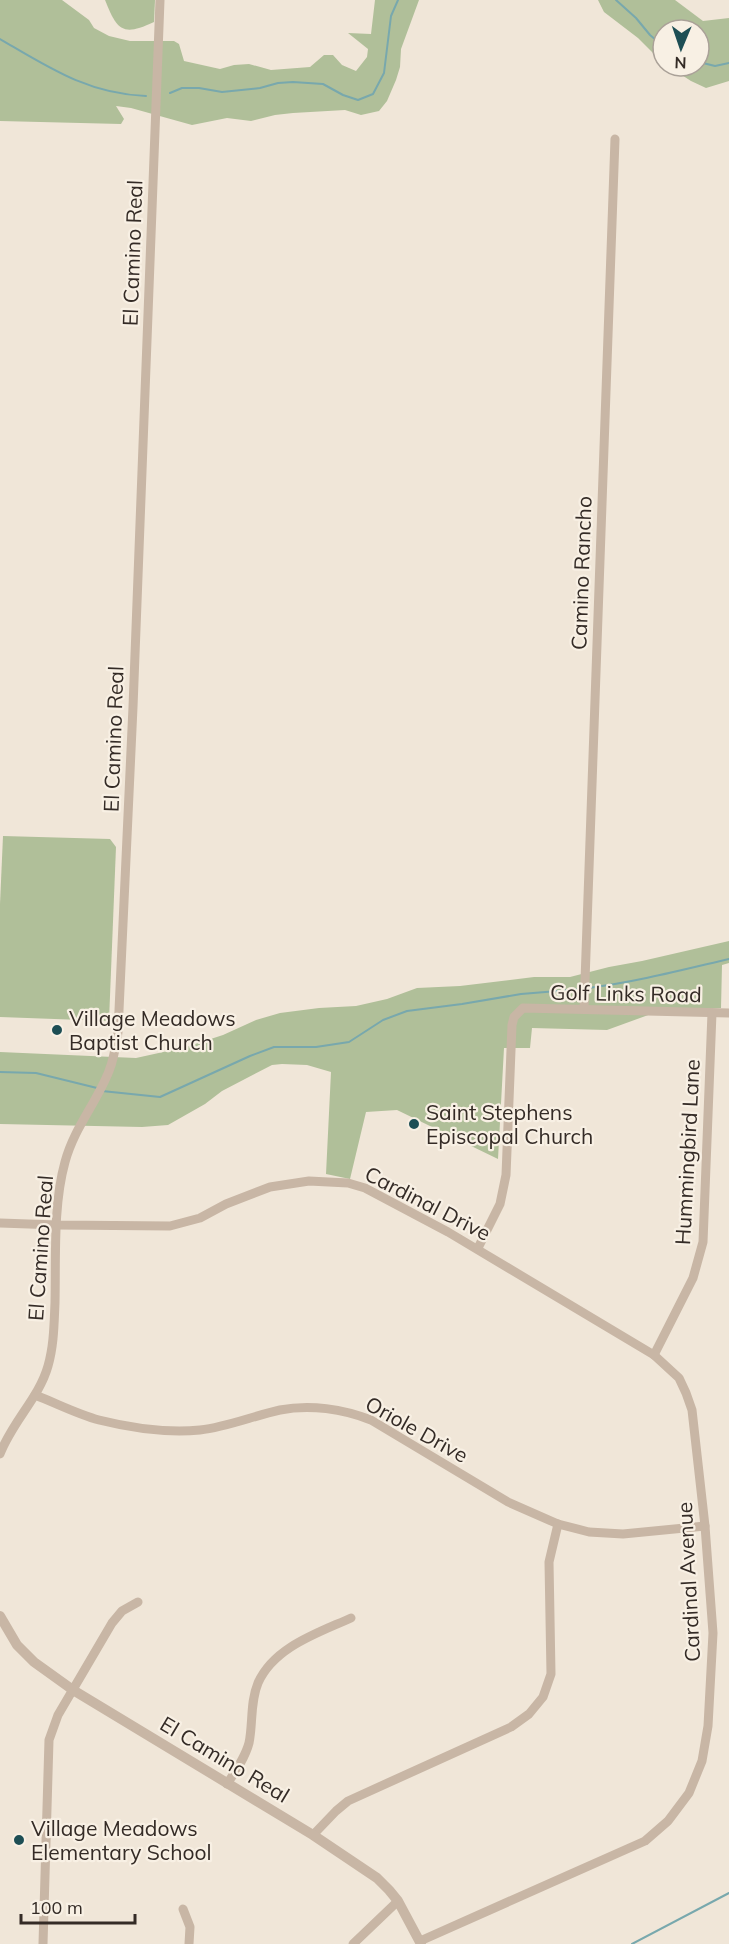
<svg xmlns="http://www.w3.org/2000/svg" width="729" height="1944" viewBox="0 0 729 1944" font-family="Mulish,sans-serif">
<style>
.grass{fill:#b0bf99}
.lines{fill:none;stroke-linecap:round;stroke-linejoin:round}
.stream{stroke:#78a8ad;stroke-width:2}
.minor{stroke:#c8b6a5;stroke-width:9}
.tertiary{stroke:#c8b6a5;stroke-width:10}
.poi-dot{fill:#1d4e54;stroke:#f8f0e4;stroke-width:2}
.labels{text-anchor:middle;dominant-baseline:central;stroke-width:4.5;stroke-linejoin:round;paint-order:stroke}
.street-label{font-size:21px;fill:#342b26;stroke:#f8f0e4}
.poi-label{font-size:21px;fill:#342b26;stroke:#f8f0e4;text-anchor:start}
</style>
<rect width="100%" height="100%" fill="#f0e6d8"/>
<!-- grass -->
<g class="grass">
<path d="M0 0H62L89 20 94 28 109 36 130 41H174L179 44 184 61 220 69 234 65 249 64 271 70 310 67 324 55H333L342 65 356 71 367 57 368 49 348 33 371 34 375 0H419L401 49 400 67 396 80 387 101 379 111 361 115 345 110 293 113 275 115 251 121 227 118 192 125 131 108 116 106 124 119 121 124 0 121Z"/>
<path d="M105 0H155L154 22C122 37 117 30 105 0Z"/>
<path d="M598 0H675L703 21 729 18V81L706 88 691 81 668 66H699V30H663V63L638 38 604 12Z"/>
<path d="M3 836 110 839 116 847 109 1021 0 1017V904Z"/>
<path d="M729 941V963L722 965 721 1008 651 1014 607 1030 532 1028 530 1048H504L498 1159 397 1110 366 1112 350 1179 326 1174 331 1072 307 1065 282 1064 272 1065 222 1091 205 1104 168 1125 142 1127 0 1124V1052L136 1058 186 1047 223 1035 256 1020 280 1013 319 1008 356 1006 387 999 417 988 460 986 534 977H570L609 967 642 961Z"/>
</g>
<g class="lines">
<!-- stream -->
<g class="stream">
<path d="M616 0 636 18 650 35 663 46"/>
<path d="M0 39C48 67 88 94 146 96"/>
<path d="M699 62 715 66 729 63"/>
<path d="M170 93 182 88H199L222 92 260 88 278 83 293 82 323 84 343 95 358 100 373 94 384 73 391 16 398 0"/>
<path d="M588 988C636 982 682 970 729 959"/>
<path d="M0 1072 36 1073 97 1088"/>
<path d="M102 1091 160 1097 250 1056 274 1047H316L349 1042 383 1020 407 1011 462 1004 521 994 582 989"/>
<path d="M632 1944 729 1893"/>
</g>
<!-- minor -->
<g class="minor">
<path d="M584 1009 615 139"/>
<path d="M0 1223 57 1225 170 1226 200 1218 226 1204 270 1187 309 1181 348 1183 365 1188 448 1232 654 1355 679 1378 686 1393 692 1410 705 1526 713 1633 708 1726 702 1761 689 1793 668 1821 645 1841 420 1941"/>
<path d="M478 1248 500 1204 506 1175 512 1025 514 1017 523 1008 729 1013"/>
<path d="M654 1355 693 1278 703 1242 712 1013"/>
<path d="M35 1395C56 1403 77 1414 99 1420 131 1428 167 1433 200 1430 227 1427 253 1416 280 1410 310 1404 343 1409 371 1420L508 1502 558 1524 589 1532 623 1534 705 1526"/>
<path d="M0 1454C12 1422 39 1398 48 1366 54 1345 54 1324 55 1303 56 1258 53 1205 65 1162 74 1128 97 1102 109 1071 114 1059 116 1045 118 1032L133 707 160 0"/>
<path d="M227 1784C235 1772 245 1758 249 1743 253 1724 250 1702 258 1683 274 1647 318 1633 351 1618"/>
<path d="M313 1835 336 1811 348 1801 511 1727 529 1714 543 1697 551 1674 549 1562 558 1524"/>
<path d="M183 1909 190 1927 189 1944"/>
<path d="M43 1944 49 1740 58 1715 112 1623 122 1611 138 1602"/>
<path d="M353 1944 398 1901"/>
</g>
<!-- tertiary -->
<path class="tertiary" d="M0 1616 17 1645 34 1662 73 1690 313 1835 377 1878 389 1890 398 1901 421 1944"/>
</g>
<!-- markers -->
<g class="poi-dot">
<circle cx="57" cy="1030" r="6"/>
<circle cx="414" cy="1124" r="6"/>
<circle cx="19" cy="1840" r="6"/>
</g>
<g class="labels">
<!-- street labels -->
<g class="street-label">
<text transform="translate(132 253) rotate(-88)">El Camino Real</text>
<text transform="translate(581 573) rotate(-88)">Camino Rancho</text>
<text transform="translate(113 739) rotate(-88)">El Camino Real</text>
<text transform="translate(626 993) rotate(1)">Golf Links Road</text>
<text transform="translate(687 1152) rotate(-87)">Hummingbird Lane</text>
<text transform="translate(428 1203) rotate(27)">Cardinal Drive</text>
<text transform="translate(40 1248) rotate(-86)">El Camino Real</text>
<text transform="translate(417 1429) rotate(29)">Oriole Drive</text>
<text transform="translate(688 1582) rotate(-93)">Cardinal Avenue</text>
<text transform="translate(225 1759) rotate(31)">El Camino Real</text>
</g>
<!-- poi labels -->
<g class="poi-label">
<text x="69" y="1018">Village Meadows<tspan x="69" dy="24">Baptist Church</tspan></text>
<text x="426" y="1112">Saint Stephens<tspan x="426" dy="24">Episcopal Church</tspan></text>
<text x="31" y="1828">Village Meadows<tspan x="31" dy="24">Elementary School</tspan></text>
</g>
</g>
<!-- north arrow -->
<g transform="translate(681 48) rotate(182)"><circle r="28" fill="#f8f0e4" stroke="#aaa198" stroke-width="1.5"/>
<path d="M0-4.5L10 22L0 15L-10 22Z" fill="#1d4e54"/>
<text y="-9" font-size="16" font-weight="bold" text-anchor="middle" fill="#342b26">N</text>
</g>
<!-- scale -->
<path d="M21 1914v9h114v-9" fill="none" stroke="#342b26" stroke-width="3"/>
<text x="30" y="1914" font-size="18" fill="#342b26" stroke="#f8f0e4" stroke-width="4.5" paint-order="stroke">100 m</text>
</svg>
